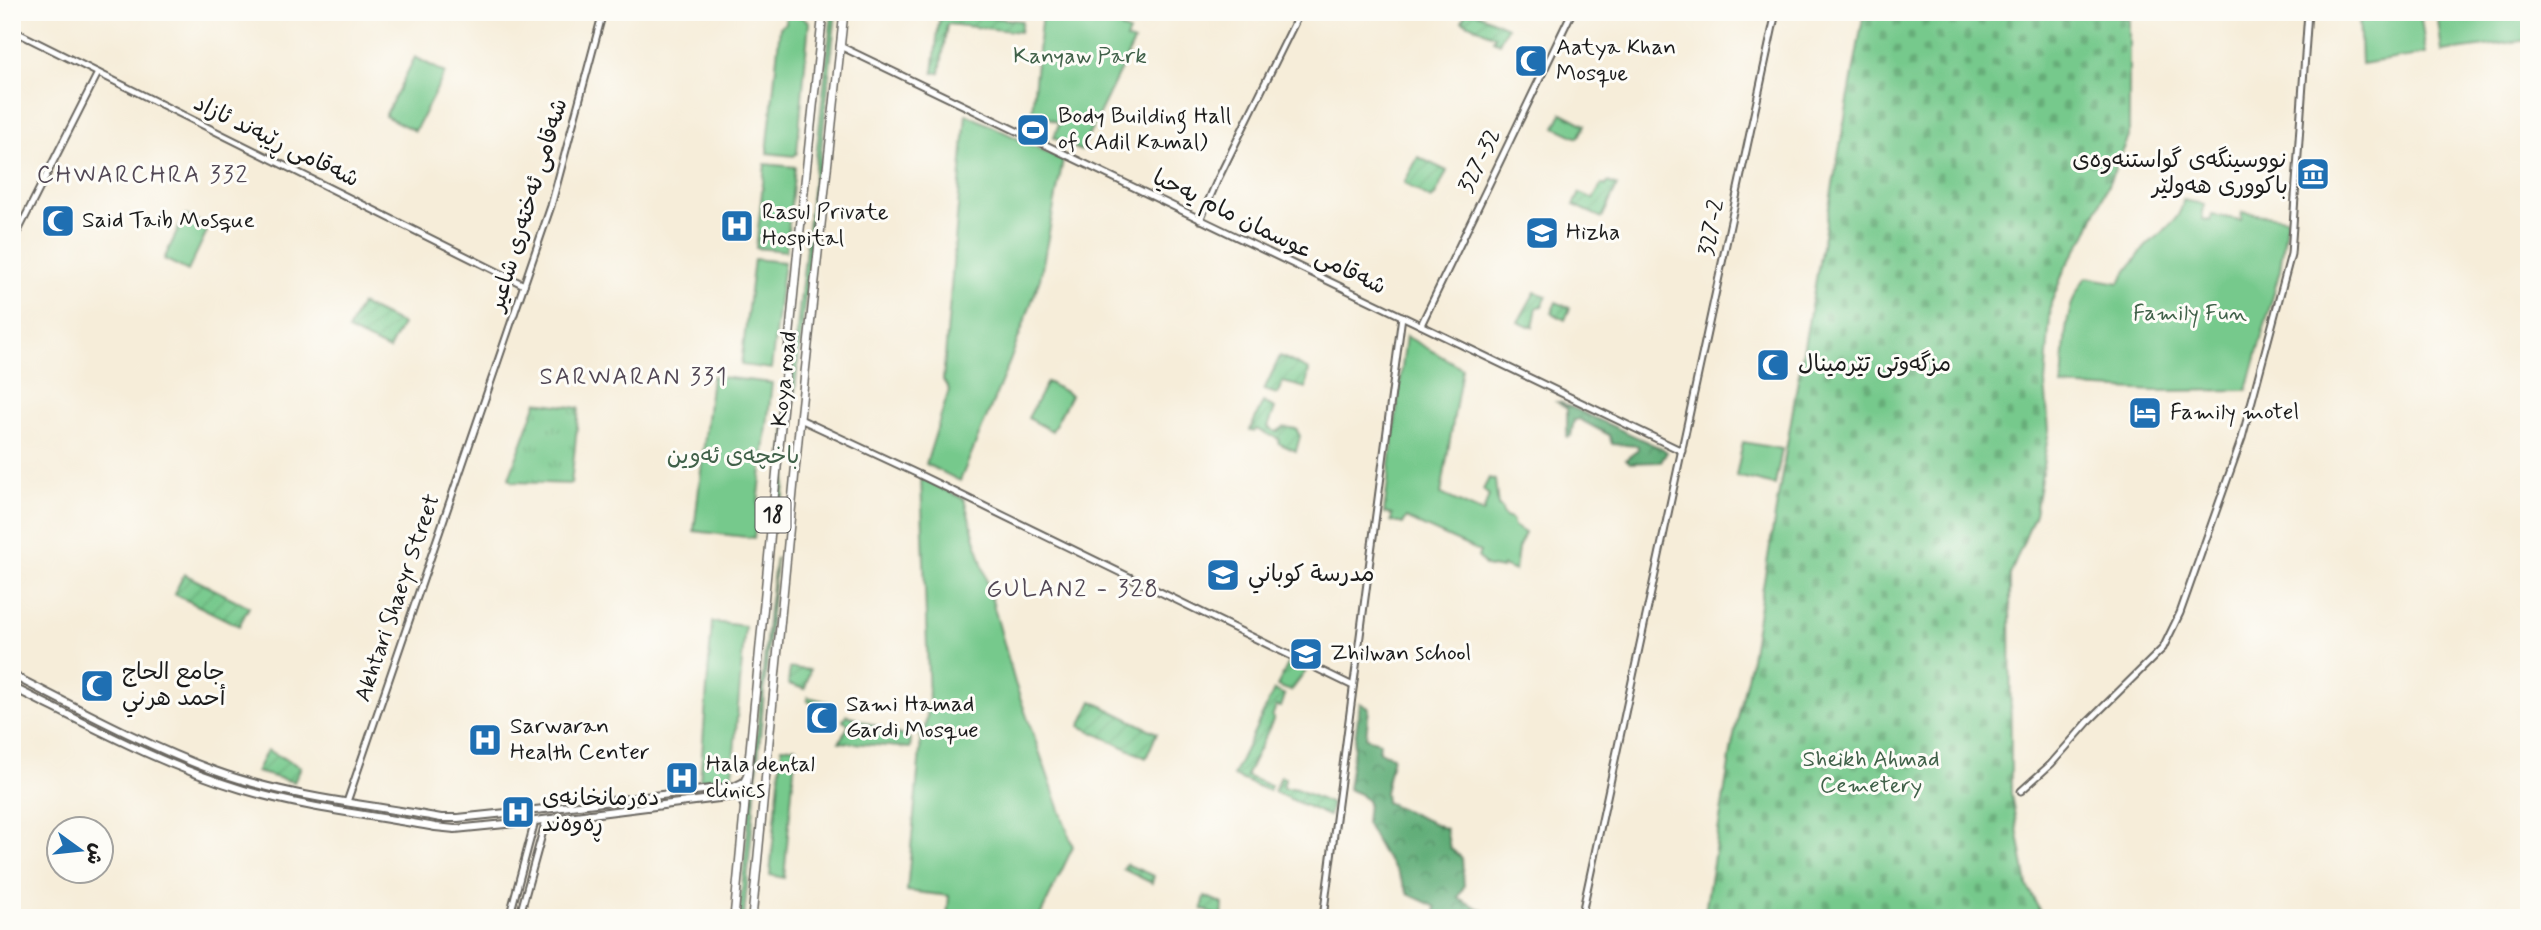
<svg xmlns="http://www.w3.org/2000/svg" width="2541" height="930" viewBox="0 0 2541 930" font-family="Mynerve,'Playpen Sans Arabic',sans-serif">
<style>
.grass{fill:url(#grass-tufts);stroke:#497254;stroke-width:2}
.forest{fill:url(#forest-crowns);stroke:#3e644a;stroke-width:2}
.cemetery{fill:url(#cemetery-stones);stroke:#497254;stroke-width:2}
.park{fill:#76c98c;stroke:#497254;stroke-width:2}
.garden{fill:url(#garden-furrows);stroke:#497254;stroke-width:2}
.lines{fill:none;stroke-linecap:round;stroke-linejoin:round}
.tertiary-casing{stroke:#68655e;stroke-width:9}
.secondary-casing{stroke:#68655e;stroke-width:10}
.trunk-casing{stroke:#68655e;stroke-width:10}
.tertiary{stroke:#fff;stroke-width:5}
.secondary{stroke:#fff;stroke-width:6}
.trunk{stroke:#fff;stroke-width:7}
.labels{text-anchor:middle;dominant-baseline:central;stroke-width:6;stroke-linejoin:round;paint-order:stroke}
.shield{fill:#fdfcf7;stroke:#605f5e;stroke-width:2}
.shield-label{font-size:21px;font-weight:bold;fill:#1c1c1c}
.poi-label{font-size:23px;fill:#1c1c1c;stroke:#fdfcf7;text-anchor:start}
.park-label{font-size:23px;fill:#406149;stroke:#fdfcf7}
.street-label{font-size:23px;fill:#1c1c1c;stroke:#fdfcf7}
.neighbourhood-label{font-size:24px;letter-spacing:2px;fill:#524855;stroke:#fdfcf7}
</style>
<defs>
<pattern id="grass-tufts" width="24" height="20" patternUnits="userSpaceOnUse" patternTransform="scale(1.75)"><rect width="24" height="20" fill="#76c98c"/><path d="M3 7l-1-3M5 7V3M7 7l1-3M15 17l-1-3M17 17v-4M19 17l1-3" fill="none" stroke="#66ac78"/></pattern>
<pattern id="forest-crowns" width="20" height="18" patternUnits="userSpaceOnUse" patternTransform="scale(1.75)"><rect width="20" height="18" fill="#60ad78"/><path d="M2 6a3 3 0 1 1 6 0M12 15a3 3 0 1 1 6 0" fill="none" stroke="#4e8c62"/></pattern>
<pattern id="cemetery-stones" width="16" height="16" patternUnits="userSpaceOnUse" patternTransform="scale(1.75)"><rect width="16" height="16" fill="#76c98c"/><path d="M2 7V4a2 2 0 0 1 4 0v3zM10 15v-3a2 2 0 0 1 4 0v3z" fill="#66ac78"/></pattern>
<pattern id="garden-furrows" width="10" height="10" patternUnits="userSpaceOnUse" patternTransform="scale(1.75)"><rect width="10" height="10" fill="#76c98c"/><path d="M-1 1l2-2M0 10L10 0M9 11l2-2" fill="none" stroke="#66ac78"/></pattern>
</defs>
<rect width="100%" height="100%" fill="#fdfcf7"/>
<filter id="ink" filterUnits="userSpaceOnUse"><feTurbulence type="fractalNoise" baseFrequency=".0143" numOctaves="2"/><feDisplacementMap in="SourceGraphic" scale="14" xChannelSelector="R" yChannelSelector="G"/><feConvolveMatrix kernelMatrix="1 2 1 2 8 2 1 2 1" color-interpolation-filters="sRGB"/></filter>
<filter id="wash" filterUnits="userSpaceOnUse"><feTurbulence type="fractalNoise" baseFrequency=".00686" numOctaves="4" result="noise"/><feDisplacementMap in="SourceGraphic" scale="28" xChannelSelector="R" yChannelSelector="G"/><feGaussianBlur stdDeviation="1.57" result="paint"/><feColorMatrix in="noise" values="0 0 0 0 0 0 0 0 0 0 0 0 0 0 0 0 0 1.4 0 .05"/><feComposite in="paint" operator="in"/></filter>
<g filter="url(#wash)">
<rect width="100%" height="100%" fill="#f6edd9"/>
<!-- grass -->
<path class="grass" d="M537 402 579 408 571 484 513 482 509 478Z"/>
<!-- forest -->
<g class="forest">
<path d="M1557 402H1560L1663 449 1667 452 1661 462 1630 463 1626 459 1638 450V446L1612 444 1609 435 1581 420H1574L1571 436 1567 437V408Z"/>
<path d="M1360 703 1369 708 1366 738 1380 742 1379 752 1393 756 1385 793 1386 802 1446 829 1450 848 1462 858 1464 886 1458 898 1497 918H1434L1436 907 1408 894 1398 873 1382 852 1366 823 1368 802 1360 794 1348 789Z"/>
</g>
<!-- cemetery -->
<path class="cemetery" d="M1864 12H2101L2129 18V137L2086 235 2066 266 2051 303 2045 383 2049 430 2035 514 2010 575 2011 794 2027 885 2043 918H1704L1732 745 1750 664 1797 385Z"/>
<!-- park -->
<g class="park">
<path d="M783 12H793L809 22 797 153 794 156 767 153 780 27 786 23V16Z"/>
<path d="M832 12H836L780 529 775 528Z"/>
<path d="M1042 12H1121L1122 29 1129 32 1126 39 1134 42 1081 151 1054 138 1059 123 1032 111Z"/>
<path d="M2359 12H2420L2426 54 2361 64Z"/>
<path d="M2437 12H2529V40L2442 52Z"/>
<path d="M415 57 445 73 415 131 385 116Z"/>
<path d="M1562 113 1585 125 1578 138 1555 127Z"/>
<path d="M966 114 1063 160 1040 279 1010 361 960 481 926 464 949 390 943 380Z"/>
<path d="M765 164 795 167 786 251 756 248Z"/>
<path d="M2183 200 2204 204 2202 219 2210 221 2212 215 2241 220 2242 212 2287 218 2280 270 2247 390 2156 391 2062 386C2065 350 2062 307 2086 277L2119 283C2126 272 2134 261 2142 251 2155 234 2181 224 2183 200Z"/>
<path d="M185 215 209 227 188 271 164 259Z"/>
<path d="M754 259 784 262 771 369 741 365Z"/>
<path d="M1406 336 1462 368 1441 494 1483 513 1489 495 1483 490 1489 478 1495 480 1498 506 1501 507 1504 516 1512 520 1514 526 1525 533 1518 548 1515 571 1503 566 1502 569 1486 566 1478 557 1480 552 1470 547 1406 518 1403 524 1391 521 1392 515 1384 513Z"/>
<path d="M712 376 772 383 754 538 694 531Z"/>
<path d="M1047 382 1071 395 1052 431 1028 418Z"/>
<path d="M1743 442 1782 449 1775 485 1736 476Z"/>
<path d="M921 478 964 499 1015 683 1073 847 1039 918H947L949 896 907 891 921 740 920 732 925 728 929 703Z"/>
<path d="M776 558 744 918H739L769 609Z"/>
<path d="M712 622 745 626 732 776 700 781Z"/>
<path d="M846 715 911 739 910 748 839 742 849 725 843 721Z"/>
<path d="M782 747H796L784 878 770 875Z"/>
</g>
<!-- garden -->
<g class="garden">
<path d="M940 12 1022 21 1020 32 947 24 940 73H933Z"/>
<path d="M1466 12H1474L1507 27 1499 43 1493 40 1495 36 1462 21Z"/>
<path d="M1418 157 1447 171 1435 196 1431 199 1404 183Z"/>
<path d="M1608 182 1617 186 1602 218 1574 205 1580 193 1593 199 1602 184 1606 186Z"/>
<path d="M1535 292 1547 296 1542 306 1537 307 1533 327H1529L1518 322Z"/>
<path d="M1556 302 1570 308 1565 320 1551 313Z"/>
<path d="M361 304 402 324 389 350 348 330Z"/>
<path d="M1280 356 1309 370 1306 388 1283 382 1277 394 1264 390Z"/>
<path d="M1263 402 1275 408 1268 427 1276 432 1284 427 1296 429 1300 436 1296 451 1278 443 1279 439 1256 429 1254 432 1250 430Z"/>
<path d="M184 574 249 607 239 626 174 594Z"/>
<path d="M1289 662 1306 671 1291 691 1277 686Z"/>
<path d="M790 668 810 670 805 689 788 684Z"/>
<path d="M1274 690 1285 695 1281 707 1276 706 1272 717 1274 718 1246 776 1271 786 1269 791 1233 776Z"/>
<path d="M808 697 832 703 827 714 813 707 814 704 807 701Z"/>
<path d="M1092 701 1157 733 1146 758 1080 726Z"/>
<path d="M267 750 301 767 294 782 256 772Z"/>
<path d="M1281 776 1285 779 1283 788H1294L1332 804 1329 816 1274 792Z"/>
<path d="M1126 864 1154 876 1152 883 1123 869Z"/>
<path d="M1205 896 1223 904 1222 918 1202 909Z"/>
</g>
</g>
<g filter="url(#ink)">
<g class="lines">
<defs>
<g id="tertiary">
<path d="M12 30 524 285"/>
<path d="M840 46 1682 451"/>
<path d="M1200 220 1217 181 1300 12"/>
<path d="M12 243 98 73"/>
<path d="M1421 325 1572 12"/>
<path d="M800 419 918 474 1353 686"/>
<path d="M2021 791 2051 764 2088 722 2163 648 2180 613 2242 438 2291 254 2308 12"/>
<path d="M347 802 551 206 603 12"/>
<path d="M509 918 535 821"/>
<path d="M519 918 546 820"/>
<path d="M1323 918 1402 316"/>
<path d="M1581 918 1776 12"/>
</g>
<g id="secondary">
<path d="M12 675C79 709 145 745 215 771 286 797 367 804 441 818H458L554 808 736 786 744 782 747 776"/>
<path d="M12 687C87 724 161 765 241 789 304 808 370 815 435 827L455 829 535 821 735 796 741 798 744 805"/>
</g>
<g id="trunk">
<path d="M734 918 797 258 823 12"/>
<path d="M752 918 800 419 844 12"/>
</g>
</defs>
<!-- tertiary casing -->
<use href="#tertiary" class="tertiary-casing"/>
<!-- secondary casing -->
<use href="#secondary" class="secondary-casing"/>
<!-- trunk casing -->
<use href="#trunk" class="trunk-casing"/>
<!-- tertiary -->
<use href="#tertiary" class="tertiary"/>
<!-- secondary -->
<use href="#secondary" class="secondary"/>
<!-- trunk -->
<use href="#trunk" class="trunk"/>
</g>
</g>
<!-- icons -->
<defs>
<symbol id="mosque-square" viewBox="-11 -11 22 22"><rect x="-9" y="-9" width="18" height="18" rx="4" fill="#1f6fb2" stroke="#fdfcf7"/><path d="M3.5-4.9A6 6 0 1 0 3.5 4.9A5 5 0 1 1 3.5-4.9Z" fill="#fff"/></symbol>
<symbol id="stadium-square" viewBox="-11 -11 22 22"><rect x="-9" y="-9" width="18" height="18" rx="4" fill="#1f6fb2" stroke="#fdfcf7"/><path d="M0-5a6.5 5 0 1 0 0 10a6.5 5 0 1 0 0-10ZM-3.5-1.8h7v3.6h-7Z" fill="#fff"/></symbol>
<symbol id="museum-square" viewBox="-11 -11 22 22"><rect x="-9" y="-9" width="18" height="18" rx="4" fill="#1f6fb2" stroke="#fdfcf7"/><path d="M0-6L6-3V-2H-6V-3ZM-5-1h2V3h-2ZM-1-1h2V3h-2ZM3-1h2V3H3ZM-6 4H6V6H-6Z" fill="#fff"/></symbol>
<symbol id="hospital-square" viewBox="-11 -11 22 22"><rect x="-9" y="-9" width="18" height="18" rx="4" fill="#1f6fb2" stroke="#fdfcf7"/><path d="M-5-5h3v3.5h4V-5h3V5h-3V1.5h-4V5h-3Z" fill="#fff"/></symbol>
<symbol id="school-square" viewBox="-11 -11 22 22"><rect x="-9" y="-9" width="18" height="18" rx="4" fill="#1f6fb2" stroke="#fdfcf7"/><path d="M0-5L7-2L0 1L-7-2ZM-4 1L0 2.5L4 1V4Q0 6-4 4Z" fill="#fff"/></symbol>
<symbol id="hotel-square" viewBox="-11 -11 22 22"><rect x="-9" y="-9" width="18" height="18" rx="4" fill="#1f6fb2" stroke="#fdfcf7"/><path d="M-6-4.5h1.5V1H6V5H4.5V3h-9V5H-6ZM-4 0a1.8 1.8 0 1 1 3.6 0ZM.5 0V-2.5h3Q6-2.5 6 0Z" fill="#fff"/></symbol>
</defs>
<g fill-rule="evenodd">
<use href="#mosque-square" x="1512" y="42" width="38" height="38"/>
<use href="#stadium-square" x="1014" y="111" width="38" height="38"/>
<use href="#museum-square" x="2294" y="155" width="38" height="38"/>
<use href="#mosque-square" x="39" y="202" width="38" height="38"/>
<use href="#hospital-square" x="718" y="207" width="38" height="38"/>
<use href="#school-square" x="1523" y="214" width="38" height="38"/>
<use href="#mosque-square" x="1754" y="346" width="38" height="38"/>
<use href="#hotel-square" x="2126" y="394" width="38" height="38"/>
<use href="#school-square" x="1204" y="556" width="38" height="38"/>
<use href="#school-square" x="1287" y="635" width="38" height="38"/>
<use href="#mosque-square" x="78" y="667" width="38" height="38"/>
<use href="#mosque-square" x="803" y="699" width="38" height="38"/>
<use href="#hospital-square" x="466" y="721" width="38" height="38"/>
<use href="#hospital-square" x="663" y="759" width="38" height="38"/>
<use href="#hospital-square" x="499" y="793" width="38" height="38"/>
</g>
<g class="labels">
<!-- shield labels -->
<rect class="shield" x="755.5" y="497.5" width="35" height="35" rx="5"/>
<g class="shield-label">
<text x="773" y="515">18</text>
</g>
<!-- poi labels -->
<g class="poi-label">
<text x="1556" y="48">Aatya Khan<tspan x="1556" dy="26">Mosque</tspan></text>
<text x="1058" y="117">Body Building Hall<tspan x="1058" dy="26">of (Adil Kamal)</tspan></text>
<text x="2288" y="161" text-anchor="end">نووسینگەی گواستنەوەی<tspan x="2288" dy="26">باکووری هەولێر</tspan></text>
<text x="762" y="213">Rasul Private<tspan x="762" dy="26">Hospital</tspan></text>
<text x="82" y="221">Said Taib Mosque</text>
<text x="1566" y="233">Hizha</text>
<text x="1798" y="365">مزگەوتی تێرمینال</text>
<text x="2170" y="413">Family motel</text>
<text x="1248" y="575">مدرسة كوباني</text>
<text x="1330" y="654">Zhilwan school</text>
<text x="122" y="673">جامع الحاج<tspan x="122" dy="26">أحمد هرني</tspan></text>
<text x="846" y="705">Sami Hamad<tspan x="846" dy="26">Gardi Mosque</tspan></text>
<text x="510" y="727">Sarwaran<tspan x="510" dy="26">Health Center</tspan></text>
<text x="706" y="765">Hala dental<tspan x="706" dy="26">clinics</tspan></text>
<text x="542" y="799">دەرمانخانەی<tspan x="542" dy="26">ڕەوەند</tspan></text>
</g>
<!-- park labels -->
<g class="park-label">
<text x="1080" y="57">Kanyaw Park</text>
<text x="2190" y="314">Family Fun</text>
<text x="733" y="457">باخچەی ئەوین</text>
<text x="1871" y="760">Sheikh Ahmad<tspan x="1871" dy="26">Cemetery</tspan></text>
</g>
<!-- street labels -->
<g class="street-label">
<text transform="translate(276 142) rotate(26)">شەقامی ڕێبەند ئازاد</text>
<text transform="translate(1480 161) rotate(-64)">327-32</text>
<text transform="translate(529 205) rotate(-73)">شەقامی ئەختەری شاعیر</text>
<text transform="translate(1712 228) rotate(-79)">327-2</text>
<text transform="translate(1269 233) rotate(26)">شەقامی عوسمان مام یەحیا</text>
<text transform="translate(785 379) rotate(-84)">Koya road</text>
<text transform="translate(398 598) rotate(-71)">Akhtari Shaeyr Street</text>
</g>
<!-- neighbourhood labels -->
<g class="neighbourhood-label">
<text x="143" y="175">CHWARCHRA 332</text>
<text x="634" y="377">SARWARAN 331</text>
<text x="1073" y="589">GULAN2 - 328</text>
</g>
</g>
<!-- margin -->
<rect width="2541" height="930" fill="none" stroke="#fdfcf7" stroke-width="42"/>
<!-- north arrow -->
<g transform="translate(80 850) rotate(105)"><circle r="33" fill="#fdfcf7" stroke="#a3a29f" stroke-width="2"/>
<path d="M0-5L12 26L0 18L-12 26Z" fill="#1f6fb2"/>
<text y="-10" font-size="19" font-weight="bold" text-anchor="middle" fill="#1c1c1c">ش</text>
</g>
</svg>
